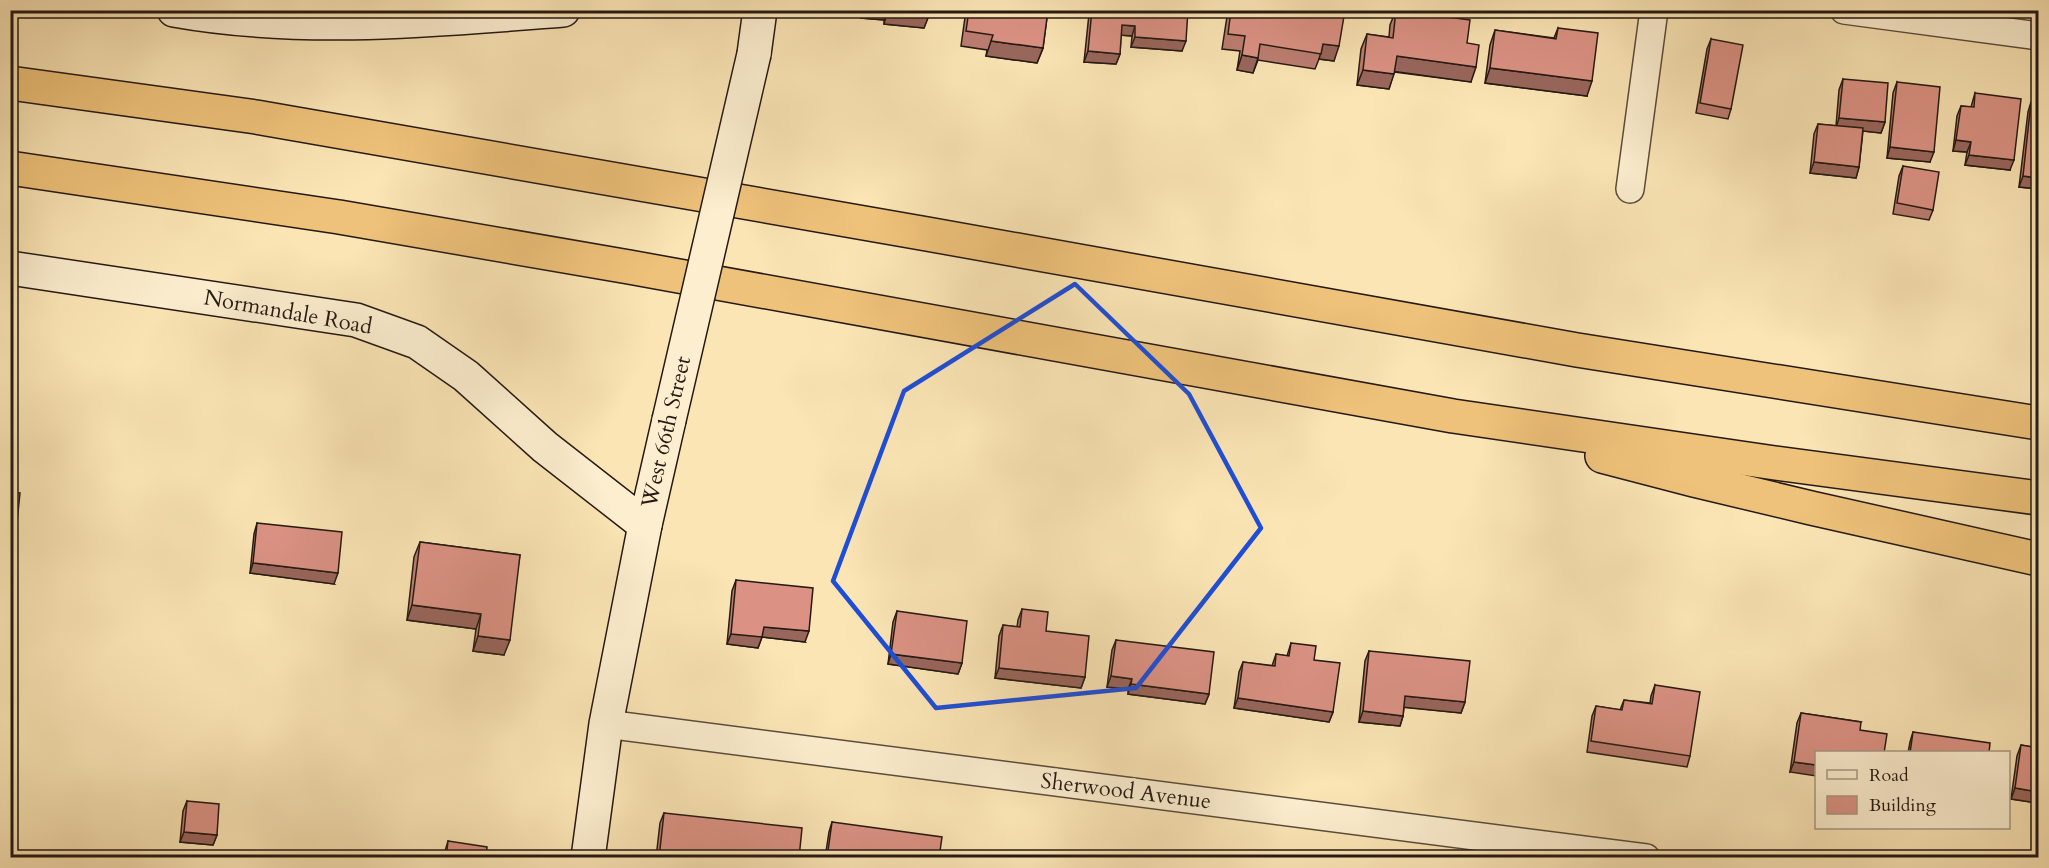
<svg xmlns="http://www.w3.org/2000/svg" width="2049" height="868" viewBox="0 0 2049 868" font-family="Cardo,serif">
<style>
.lines{fill:none;stroke-linecap:round;stroke-linejoin:round}
.street-casing{stroke:#5a4c3c;stroke-width:30}
.secondary-casing{stroke:#251913;stroke-width:36}
.highway-casing{stroke:#251913;stroke-width:36}
.street{stroke:#fceecf;stroke-width:27}
.secondary{stroke:#fceecf;stroke-width:33}
.highway{stroke:#eec27a;stroke-width:33}
.secondary-bridge-casing{stroke:#251913;stroke-width:36;stroke-linecap:butt}
.secondary-bridge{stroke:#fceecf;stroke-width:33}
.wall{fill:#bc7e72;stroke:#251913;stroke-width:1.5}
.shaded-wall{fill:#99665c;stroke:#251913;stroke-width:1.5}
.building{fill:#db9284;stroke:#251913;stroke-width:1.5}
.marked{fill:none;stroke:#1d4ed8;stroke-width:4.5;stroke-linejoin:round}
.labels{text-anchor:middle;dominant-baseline:central;stroke-width:6;stroke-linejoin:round;paint-order:stroke}
.street-label{font-size:22px;fill:#251913;stroke:#fceecf}
</style>
<rect width="100%" height="100%" fill="#fbe5b5"/>
<filter id="stains"><feTurbulence type="fractalNoise" baseFrequency=".00333" numOctaves="4"/><feColorMatrix values="0 0 0 0 .2 0 0 0 0 .09 0 0 0 0 .02 0 0 0 .5 -.17"/></filter>
<radialGradient id="worn" r=".72"><stop offset=".6" stop-color="#630" stop-opacity="0"/><stop offset="1" stop-color="#630" stop-opacity=".3"/></radialGradient>
<g class="lines">
<defs>
<g id="street">
<path d="M1844 10 2038 36"/>
<path d="M1630 189 1654 10"/>
<path d="M606 724 1646 858"/>
</g>
<g id="secondary">
<path d="M174 10C303 33 433 20 563 10"/>
<path d="M754 54 760 10"/>
<path d="M10 268 356 320 417 342 466 376 545 447 645 525"/>
<path d="M588 858 606 724 645 525 669 420"/>
</g>
<g id="highway">
<path d="M10 83 256 117 927 234 1577 350 2038 423"/>
<path d="M10 168 339 217 629 267 1453 416 1775 463 2038 498"/>
<path d="M1602 456 1694 480 1811 508 2038 559"/>
</g>
</defs>
<!-- street casing -->
<use href="#street" class="street-casing"/>
<!-- secondary casing -->
<use href="#secondary" class="secondary-casing"/>
<!-- highway casing -->
<use href="#highway" class="highway-casing"/>
<!-- street -->
<use href="#street" class="street"/>
<!-- secondary -->
<use href="#secondary" class="secondary"/>
<!-- highway -->
<use href="#highway" class="highway"/>
<defs>
<path id="secondary-bridge" d="M669 420 754 54"/>
</defs>
<!-- secondary-bridge casing -->
<use href="#secondary-bridge" class="secondary-bridge-casing"/>
<!-- secondary-bridge -->
<use href="#secondary-bridge" class="secondary-bridge"/>
</g>
<!-- wall -->
<g class="wall">
<path d="M837 10H930L924 28 884 24V20L861 18 862 13Z"/>
<path d="M966 10H1048L1043 48 1037 63 986 56 987 50 961 46Z"/>
<path d="M1090 10H1188L1182 51 1131 47 1132 36 1121 35 1120 54 1116 64 1084 62 1089 14Z"/>
<path d="M1228 10H1345L1334 61 1319 59 1315 69 1258 60 1253 73 1237 70 1240 51 1222 49Z"/>
<path d="M1396 10 1467 43 1471 82 1394 72 1389 89 1357 85 1361 49 1367 34 1389 37 1390 25Z"/>
<path d="M1558 28 1587 96 1485 83 1490 45 1495 30 1554 38Z"/>
<path d="M1711 39 1731 109 1728 119 1696 113 1707 49Z"/>
<path d="M1843 79 1885 122 1881 133 1863 131 1859 167 1856 178 1810 173 1814 134 1818 124 1836 126 1839 90Z"/>
<path d="M1897 82 1930 162 1887 158 1893 93Z"/>
<path d="M1975 93 2010 170 1965 165 1967 152 1953 151 1957 116 1961 106 1971 107Z"/>
<path d="M2031 102 2038 189 2019 187 2028 112Z"/>
<path d="M1903 166 1933 210 1929 220 1893 214 1899 176Z"/>
<path d="M257 523 334 584 250 573 254 534Z"/>
<path d="M420 542 520 555 504 655 473 651 476 629 407 620 414 557Z"/>
<path d="M736 580 805 642 762 637 758 648 727 644 732 591Z"/>
<path d="M1022 609 1046 631 1085 677 1081 688 995 678 999 636 1003 625 1017 627 1018 620Z"/>
<path d="M897 611 962 663 958 674 888 664 893 622Z"/>
<path d="M1116 640 1209 694 1205 704 1128 694V689L1107 687 1112 650Z"/>
<path d="M1291 643 1314 660 1333 712 1329 722 1234 708 1239 672 1243 662 1272 666 1276 654 1287 656Z"/>
<path d="M1369 651 1465 702 1461 713 1404 707 1403 716 1400 726 1359 722 1365 661Z"/>
<path d="M1655 685 1690 756 1687 767 1587 752 1592 716 1596 706 1620 710 1624 700 1650 703 1651 696Z"/>
<path d="M1801 713 1861 722 1790 772 1797 723Z"/>
<path d="M1913 732 1989 753H1908L1910 742Z"/>
<path d="M2021 745 2038 748V803L2011 799 2017 756Z"/>
<path d="M187 801 217 835 213 845 180 842 183 811Z"/>
<path d="M664 813 799 858H656L660 823Z"/>
<path d="M832 822 939 858H825L829 832Z"/>
<path d="M448 841 486 858H443Z"/>
</g>
<!-- shaded-wall -->
<g class="shaded-wall">
<path d="M837 10H863L862 13Z"/>
<path d="M864 10H887L884 20 861 18Z"/>
<path d="M888 10H908L930 13 924 28 884 24Z"/>
<path d="M1122 25 1135 26 1132 36 1118 35Z"/>
<path d="M1135 37 1186 41 1182 51 1131 47Z"/>
<path d="M991 41 1043 48 1037 63 986 56Z"/>
<path d="M1323 44 1339 46 1334 61 1319 59Z"/>
<path d="M1088 51 1120 54 1116 64 1084 62Z"/>
<path d="M1242 55 1258 58 1253 73 1237 70Z"/>
<path d="M1397 56 1476 67 1471 82 1391 71Z"/>
<path d="M1490 68 1592 81 1587 96 1485 83Z"/>
<path d="M1363 70 1394 74 1389 89 1357 85Z"/>
<path d="M1839 118 1885 122 1881 133 1836 128Z"/>
<path d="M1956 140 1971 142 1967 152 1953 151Z"/>
<path d="M1890 147 1934 152 1930 162 1887 158Z"/>
<path d="M1969 155 2014 160 2010 170 1965 165Z"/>
<path d="M1814 162 1859 167 1856 178 1810 173Z"/>
<path d="M2023 176 2038 178V189L2019 187Z"/>
<path d="M10 551H14L10 562Z"/>
<path d="M253 563 338 573 334 584 250 573Z"/>
<path d="M412 605 481 614 476 629 407 620Z"/>
<path d="M764 627 809 631 805 642 762 637 758 648 727 644 731 634Z"/>
<path d="M478 636 510 640 504 655 473 651Z"/>
<path d="M891 654 962 663 958 674 888 664Z"/>
<path d="M999 668 1085 677 1081 688 995 678Z"/>
<path d="M1111 676 1132 679 1128 689 1107 687Z"/>
<path d="M1131 684 1209 694 1205 704 1128 694Z"/>
<path d="M1405 696 1465 702 1461 713 1401 707Z"/>
<path d="M1238 698 1333 712 1329 722 1234 708Z"/>
<path d="M1363 711 1403 716 1400 726 1359 722Z"/>
<path d="M1794 762 1816 765V776L1790 772Z"/>
<path d="M2015 788 2038 792V803L2011 799Z"/>
<path d="M184 832 217 835 213 845 180 842Z"/>
</g>
<!-- building -->
<g class="building">
<path d="M908 10H930V13Z"/>
<path d="M969 10H1048L1043 48 991 41 993 35 966 31Z"/>
<path d="M1092 10H1188L1186 41 1135 37V26L1122 25 1120 54 1088 51Z"/>
<path d="M1231 10H1345L1339 46 1323 44 1321 54 1260 44 1258 58 1242 55 1245 36 1228 34Z"/>
<path d="M1396 10 1470 20 1467 43 1479 45 1476 67 1397 56 1394 74 1363 70 1367 34 1393 38Z"/>
<path d="M1558 28 1598 33 1592 81 1490 68 1495 30 1556 39Z"/>
<path d="M1711 39 1743 45 1731 109 1700 103Z"/>
<path d="M1843 79 1888 83 1885 122 1839 118Z"/>
<path d="M1897 82 1940 87 1934 152 1890 147Z"/>
<path d="M1975 93 2021 99 2014 160 1969 155 1971 142 1956 140 1961 106 1974 107Z"/>
<path d="M2031 102 2038 103V178L2023 176Z"/>
<path d="M1818 124 1863 128 1859 167 1814 162Z"/>
<path d="M1903 166 1939 172 1933 210 1897 203Z"/>
<path d="M10 492 20 493 14 551H10Z"/>
<path d="M257 523 342 532 338 573 253 563Z"/>
<path d="M420 542 520 555 510 640 478 636 481 614 412 605Z"/>
<path d="M736 580 813 588 809 631 764 627 762 637 731 634Z"/>
<path d="M1022 609 1048 612 1046 631 1089 636 1085 677 999 668 1003 625 1020 627Z"/>
<path d="M897 611 967 621 962 663 891 654Z"/>
<path d="M1116 640 1214 652 1209 694 1131 684 1132 679 1111 676Z"/>
<path d="M1291 643 1316 646 1314 660 1340 663 1333 712 1238 698 1243 662 1275 666 1276 654 1289 656Z"/>
<path d="M1369 651 1470 661 1465 702 1405 696 1403 716 1363 711Z"/>
<path d="M1655 685 1700 692 1690 756 1591 741 1596 706 1622 710 1624 700 1652 704Z"/>
<path d="M1801 713 1861 722 1860 730 1887 734 1884 753H1816V765L1794 762Z"/>
<path d="M1913 732 1990 743 1989 753H1910Z"/>
<path d="M2021 745 2038 748V792L2015 788Z"/>
<path d="M187 801 219 804 217 835 184 832Z"/>
<path d="M664 813 802 828 799 858H659Z"/>
<path d="M832 822 942 837 939 858H827Z"/>
<path d="M448 841 487 847 486 858H446Z"/>
</g>
<!-- marked area -->
<path class="marked" d="M1075 284 1189 394 1261 528 1136 688 936 708 833 581 904 391Z"/>
<g class="labels">
<!-- street labels -->
<g class="street-label">
<text transform="translate(288 312) rotate(10)">Normandale Road</text>
<text transform="translate(666 432) rotate(-77)">West 66th Street</text>
<text transform="translate(1126 791) rotate(7)">Sherwood Avenue</text>
</g>
</g>
<!-- margin -->
<rect width="2049" height="868" fill="none" stroke="#fbe5b5" stroke-width="36"/>
<rect x="12" y="12" width="2025" height="844" fill="none" stroke="#251913" stroke-width="3"/>
<rect x="18" y="18" width="2013" height="832" fill="none" stroke="#251913" stroke-width="1.5"/>
<!-- legend -->
<rect x="1815" y="751" width="195" height="78" fill="#fceecf" stroke="#a69984" stroke-width="1.5"/>
<rect x="1827" y="770" width="30" height="9" fill="#fceecf" stroke="#a69984" stroke-width="1.5"/>
<text x="1869" y="781" font-size="18" fill="#251913">Road</text>
<rect x="1827" y="796" width="30" height="18" fill="#db9284" stroke="#a69984" stroke-width="1.5"/>
<text x="1869" y="811" font-size="18" fill="#251913">Building</text>
<rect width="100%" height="100%" filter="url(#stains)"/>
<rect width="100%" height="100%" fill="url(#worn)"/>
</svg>
